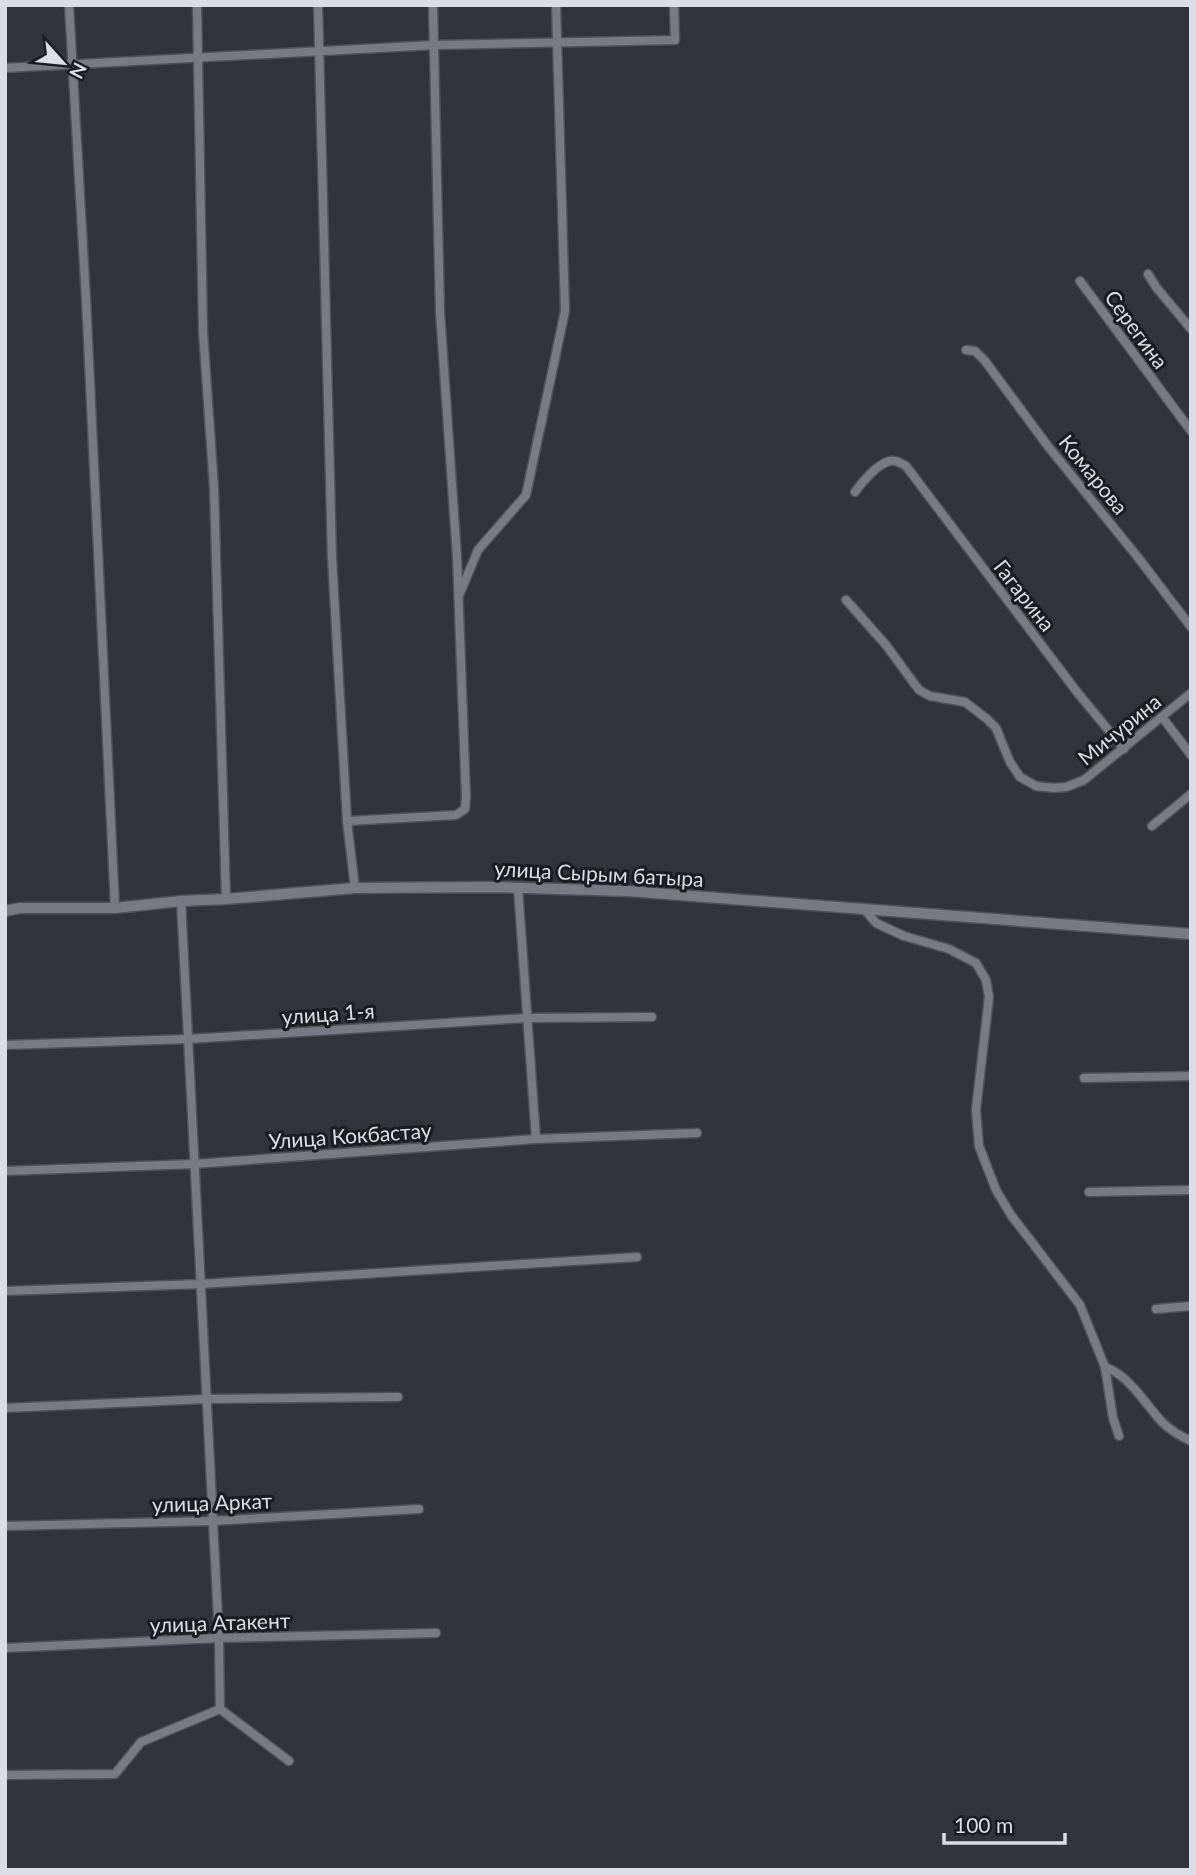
<svg xmlns="http://www.w3.org/2000/svg" width="1196" height="1875" viewBox="0 0 1196 1875" font-family="Lato,sans-serif">
<style>
.lines{fill:none;stroke-linecap:round;stroke-linejoin:round}
.minor-casing{stroke:#4f5258;stroke-width:11}
.tertiary-casing{stroke:#4f5258;stroke-width:13}
.minor{stroke:#787b84;stroke-width:8}
.tertiary{stroke:#787b84;stroke-width:10}
.labels{text-anchor:middle;dominant-baseline:central;stroke-width:6;stroke-linejoin:round;paint-order:stroke}
.street-label{font-size:21px;fill:#dbdde2;stroke:#1a1c1f}
</style>
<rect width="100%" height="100%" fill="#31343b"/>
<g class="lines">
<defs>
<g id="minor">
<path d="M69 5 86 299 115 908"/>
<path d="M197 5 203 331 214 488 226 899"/>
<path d="M318 5 332 558 347 821 355 888"/>
<path d="M5 68 434 45 675 40 674 5"/>
<path d="M1148 274 1156 287 1191 329"/>
<path d="M1080 281 1191 431"/>
<path d="M966 350 975 351 985 361 1047 445 1140 560 1191 627"/>
<path d="M855 492C862 482 877 464 890 461 896 460 901 463 906 466L1077 692 1124 749"/>
<path d="M460 593 478 550 526 495 565 311 556 5"/>
<path d="M846 600 886 645 919 690 930 696 965 702 987 719 996 728 1010 762 1020 777 1036 786 1054 788 1066 787 1084 780 1191 693"/>
<path d="M1162 717 1191 755"/>
<path d="M347 821 456 815 465 809 466 797 457 557 440 312 433 5"/>
<path d="M1152 826 1191 794"/>
<path d="M518 888 536 1139"/>
<path d="M181 901 219 1638 220 1709 289 1761"/>
<path d="M864 909 876 923 904 936 949 949 976 963 986 980 989 997 976 1110 979 1146 996 1190 1011 1215 1080 1305 1105 1367 1113 1418 1119 1436"/>
<path d="M5 1045 188 1039 527 1018 652 1017"/>
<path d="M1084 1078 1191 1076"/>
<path d="M5 1171 194 1164 536 1139 697 1133"/>
<path d="M1089 1192 1191 1190"/>
<path d="M5 1291 200 1284 637 1257"/>
<path d="M1156 1309 1191 1306"/>
<path d="M1105 1367C1129 1375 1145 1404 1162 1422 1170 1430 1180 1436 1191 1441"/>
<path d="M5 1408 206 1399 398 1397"/>
<path d="M5 1526 212 1521 419 1509"/>
<path d="M5 1648 219 1638 436 1633"/>
<path d="M5 1775 115 1774 141 1742 220 1709"/>
</g>
<path id="tertiary" d="M5 911 20 908H115L181 901 226 899 355 888 495 887 627 891 1191 934"/>
</defs>
<!-- minor casing -->
<use href="#minor" class="minor-casing"/>
<!-- tertiary casing -->
<use href="#tertiary" class="tertiary-casing"/>
<!-- minor -->
<use href="#minor" class="minor"/>
<!-- tertiary -->
<use href="#tertiary" class="tertiary"/>
</g>
<g class="labels">
<!-- street labels -->
<g class="street-label">
<text transform="translate(1137 329) rotate(54)">Серегина</text>
<text transform="translate(1094 474) rotate(51)">Комарова</text>
<text transform="translate(1025 595) rotate(52)">Гагарина</text>
<text transform="translate(1119 729) rotate(-39)">Мичурина</text>
<text transform="translate(599 873) rotate(3)">улица Сырым батыра</text>
<text transform="translate(328 1013) rotate(-4)">улица 1-я</text>
<text transform="translate(350 1135) rotate(-4)">Улица Кокбастау</text>
<text transform="translate(212 1502) rotate(-2)">улица Аркат</text>
<text transform="translate(220 1622) rotate(-2)">улица Атакент</text>
</g>
</g>
<!-- border -->
<rect width="1196" height="1875" fill="none" stroke="#dbdde2" stroke-width="14"/>
<!-- north arrow -->
<g transform="translate(63 63) rotate(117)" stroke="#1a1c1f" stroke-width="5" paint-order="stroke">
<path d="M0-5L12 26L0 18L-12 26Z" fill="#dbdde2"/>
<text y="-10" font-size="19" font-weight="bold" text-anchor="middle" fill="#dbdde2">N</text>
</g>
<!-- scale -->
<path d="M944 1833v10h121v-10" fill="none" stroke="#dbdde2" stroke-width="3.5"/>
<text x="954" y="1833" font-size="21" fill="#dbdde2" stroke="#1a1c1f" stroke-width="5" paint-order="stroke">100 m</text>
</svg>
